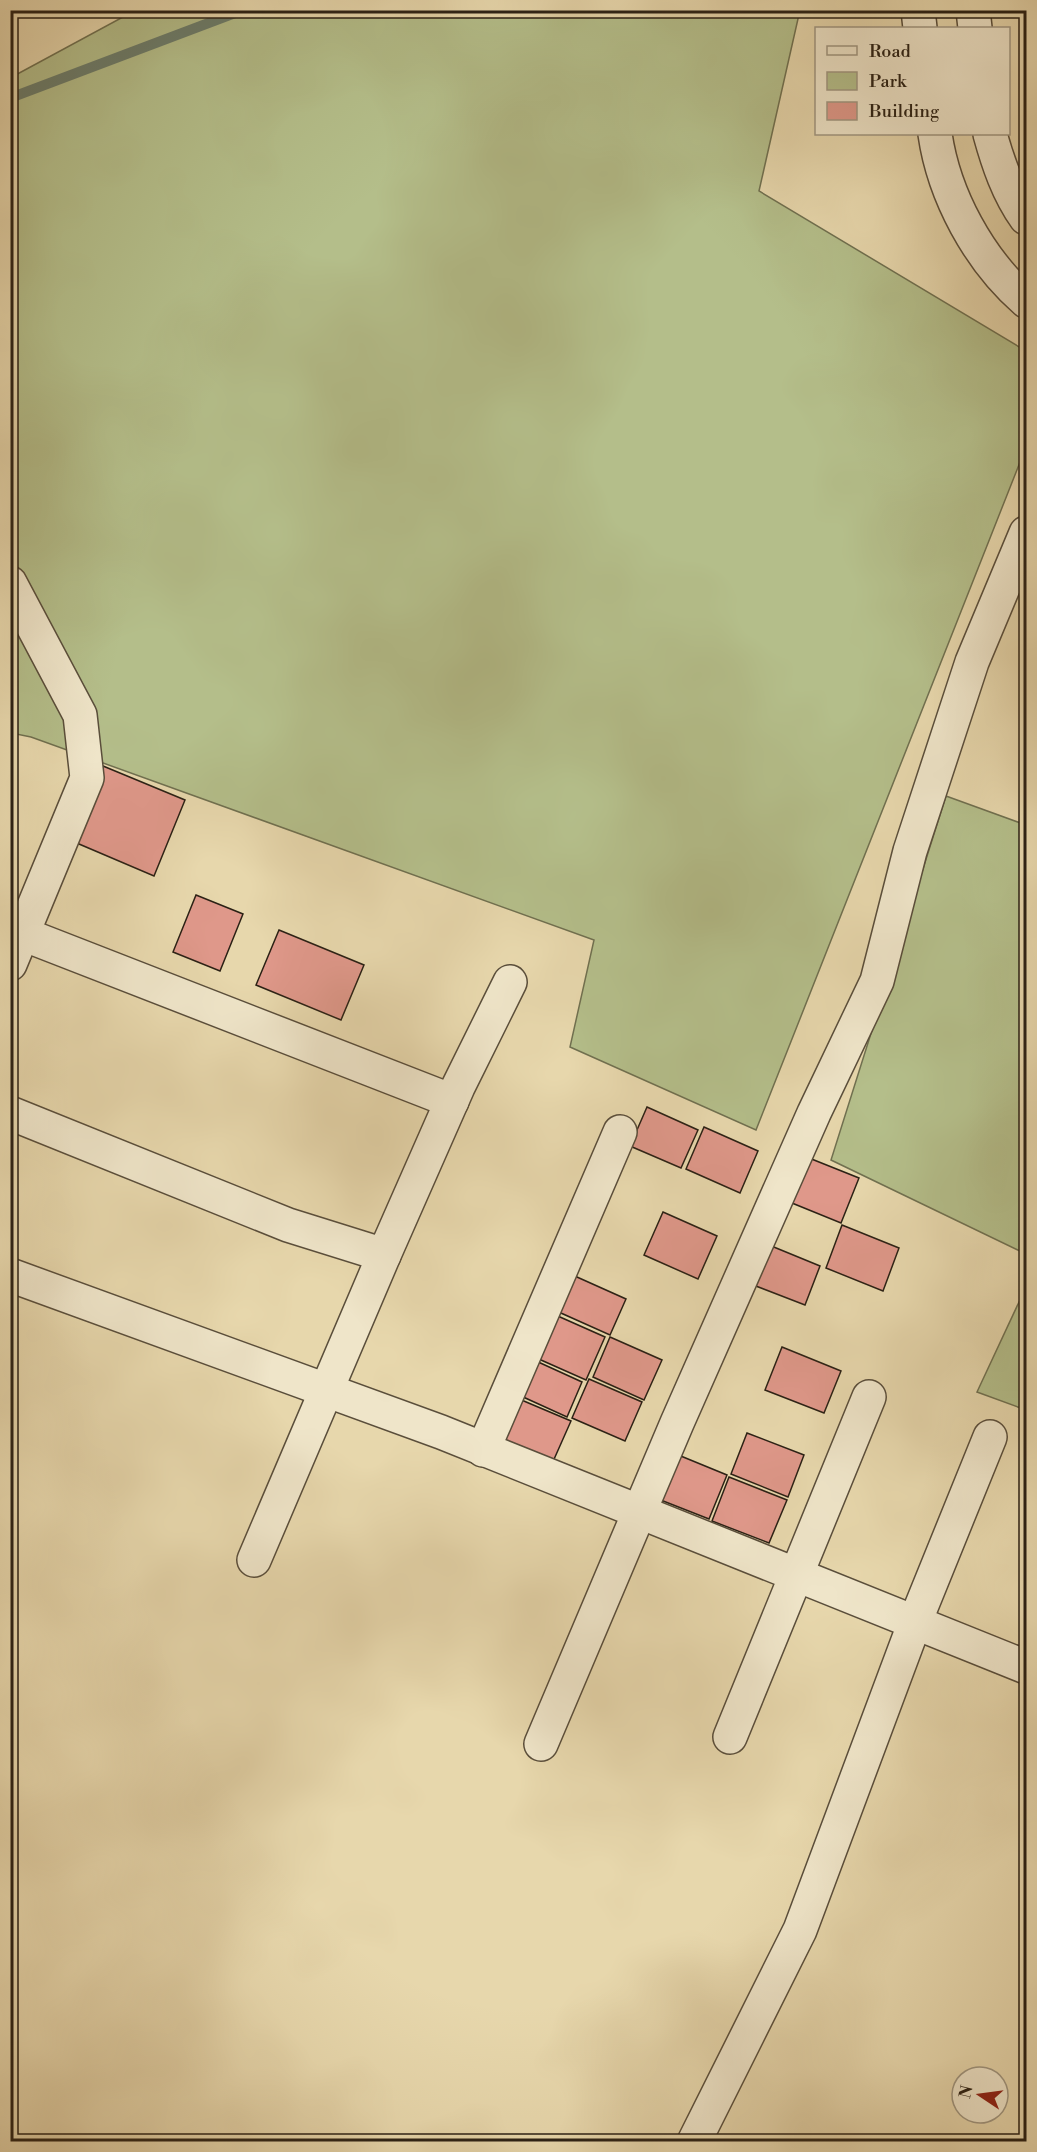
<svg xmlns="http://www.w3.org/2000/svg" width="1037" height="2152" viewBox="0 0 1037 2152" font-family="'Libre Bodoni',serif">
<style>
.green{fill:#b4be8a;stroke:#707050;stroke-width:1.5}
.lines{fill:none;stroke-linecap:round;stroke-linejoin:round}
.stream{stroke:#6c7d6c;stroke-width:10}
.building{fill:#df988a;stroke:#2b2115;stroke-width:1.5}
.street-casing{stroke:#5a4e3b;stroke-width:36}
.street{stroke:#efe5c9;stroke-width:33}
</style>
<rect width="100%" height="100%" fill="#e7d7ac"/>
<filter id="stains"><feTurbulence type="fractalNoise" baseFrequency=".00333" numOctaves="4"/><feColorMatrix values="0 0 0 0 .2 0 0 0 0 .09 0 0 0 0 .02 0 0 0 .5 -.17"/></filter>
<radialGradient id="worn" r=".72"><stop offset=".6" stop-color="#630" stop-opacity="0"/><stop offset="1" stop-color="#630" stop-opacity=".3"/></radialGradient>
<!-- green -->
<g class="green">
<path d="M134 11 800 10 759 191 1026 351V447L756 1130 570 1047 594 940 31 737 11 733 10 78Z"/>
<path d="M946 796 1026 825V1254L831 1160Z"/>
<path d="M1026 1287V1410L977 1392Z"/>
</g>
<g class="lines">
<!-- stream -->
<path class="stream" d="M10 98 243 10"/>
</g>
<!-- building -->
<g class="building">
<path d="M103 766 185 800 154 876 72 841Z"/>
<path d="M196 895 243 914 220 971 173 952Z"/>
<path d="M279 930 364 965 341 1020 256 985Z"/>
<path d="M647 1107 698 1130 681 1168 630 1146Z"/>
<path d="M704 1127 758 1151 740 1193 686 1169Z"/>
<path d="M804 1156 859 1178 841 1223 787 1201Z"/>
<path d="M663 1212 717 1236 698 1279 644 1255Z"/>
<path d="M842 1225 899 1248 883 1291 826 1268Z"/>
<path d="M764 1243 820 1266 805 1305 748 1283Z"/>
<path d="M568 1273 626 1299 610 1335 552 1309Z"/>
<path d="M551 1313 605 1337 586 1380 532 1356Z"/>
<path d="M610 1337 662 1360 644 1400 593 1377Z"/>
<path d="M782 1347 841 1371 824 1413 765 1390Z"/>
<path d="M536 1361 582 1382 567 1417 521 1396Z"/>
<path d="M589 1379 642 1402 625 1441 572 1418Z"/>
<path d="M512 1396 571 1421 551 1466 493 1440Z"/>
<path d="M747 1433 804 1455 788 1497 731 1474Z"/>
<path d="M671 1452 727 1475 709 1519 653 1497Z"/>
<path d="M729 1477 787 1500 769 1543 712 1521Z"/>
</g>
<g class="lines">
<defs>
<g id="street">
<path d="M918 10 920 28"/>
<path d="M973 10 975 28"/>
<path d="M935 134C944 196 979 260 1026 301"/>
<path d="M990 134C998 163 1008 193 1026 218"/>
<path d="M10 583 80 715 87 778 10 964"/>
<path d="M10 929 452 1101"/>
<path d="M10 1113 288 1225 384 1255 458 1087 510 982"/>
<path d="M10 1275 441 1432 1026 1667"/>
<path d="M483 1450 620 1132"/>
<path d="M254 1560 384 1255"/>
<path d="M730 1737 869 1397"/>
<path d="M541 1744 677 1423 814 1113 877 981 910 851 972 662 1026 533"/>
<path d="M694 2142 800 1930 915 1622 990 1437"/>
</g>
</defs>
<!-- street casing -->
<use href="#street" class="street-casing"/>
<!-- street -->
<use href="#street" class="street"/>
</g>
<!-- margin -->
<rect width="1037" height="2152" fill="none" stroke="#e7d7ac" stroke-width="36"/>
<rect x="12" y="12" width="1013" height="2128" fill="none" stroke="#2b2115" stroke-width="3"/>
<rect x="18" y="18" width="1001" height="2116" fill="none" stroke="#2b2115" stroke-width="1.5"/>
<!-- legend -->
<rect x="815" y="27" width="195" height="108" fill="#efe5c9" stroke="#a19781" stroke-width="1.5"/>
<rect x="827" y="46" width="30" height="9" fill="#efe5c9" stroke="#a19781" stroke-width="1.5"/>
<text x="869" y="57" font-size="18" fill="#2b2115">Road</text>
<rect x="827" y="72" width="30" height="18" fill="#b4be8a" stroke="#a19781" stroke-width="1.5"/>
<text x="869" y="87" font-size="18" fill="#2b2115">Park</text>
<rect x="827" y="102" width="30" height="18" fill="#df988a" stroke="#a19781" stroke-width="1.5"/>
<text x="869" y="117" font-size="18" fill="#2b2115">Building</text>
<!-- north arrow -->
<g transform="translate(980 2095) rotate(283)"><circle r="28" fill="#efe5c9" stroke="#a19781" stroke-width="1.5"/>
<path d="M0-4.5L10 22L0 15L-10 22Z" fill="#8f2418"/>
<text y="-9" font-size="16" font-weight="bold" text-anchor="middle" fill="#2b2115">N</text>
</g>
<rect width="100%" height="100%" filter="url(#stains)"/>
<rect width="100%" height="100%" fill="url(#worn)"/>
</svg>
